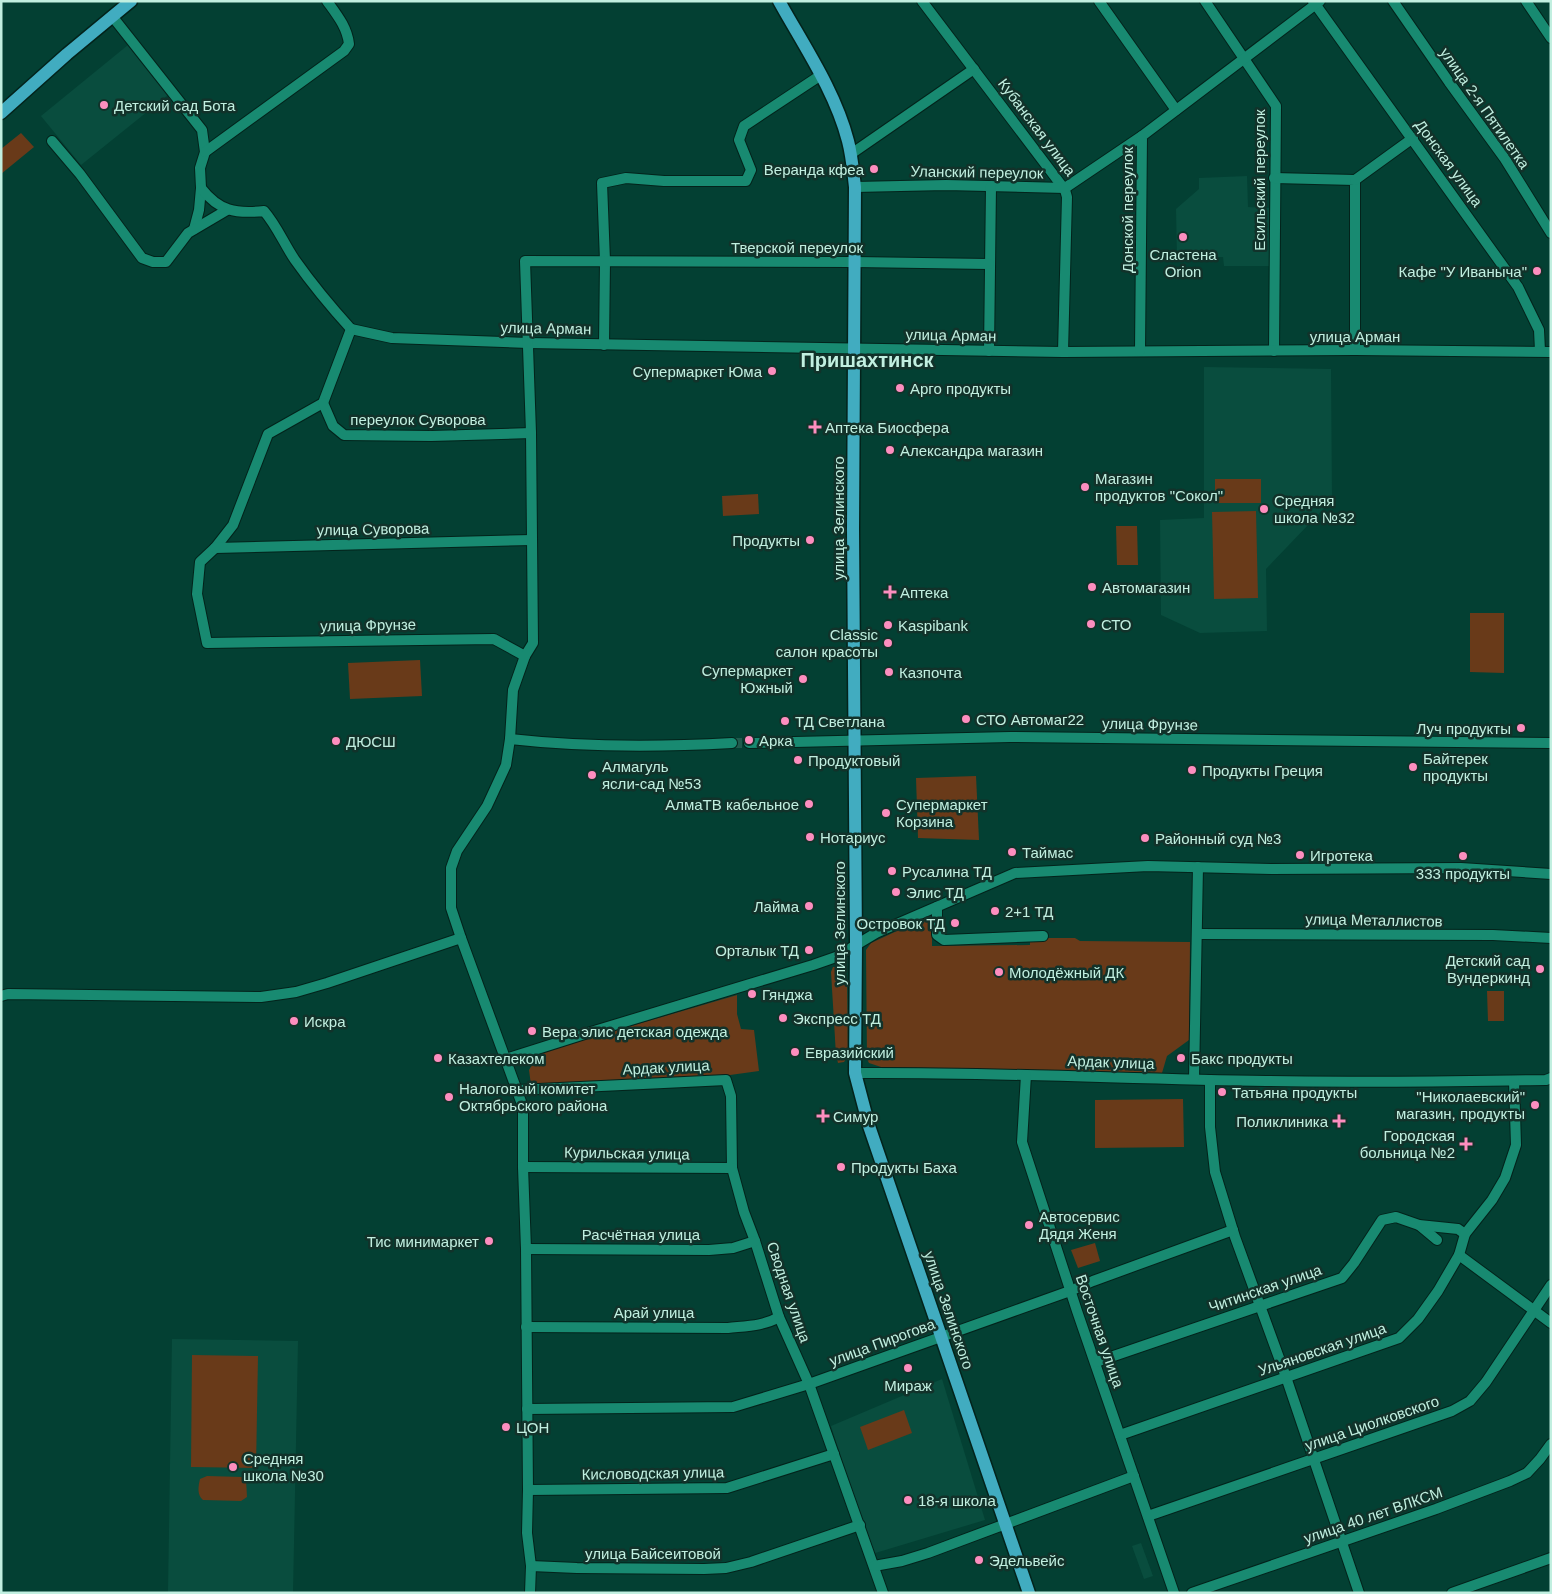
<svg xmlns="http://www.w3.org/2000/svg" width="1552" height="1594" viewBox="0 0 1552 1594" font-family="Arial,sans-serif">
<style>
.built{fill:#094d3e}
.green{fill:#693a19}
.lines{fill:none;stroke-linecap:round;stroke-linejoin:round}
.minor-tunnel{stroke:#205a4d;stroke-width:10;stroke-dasharray:10 5;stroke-linecap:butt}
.minor-casing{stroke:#03231b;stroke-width:12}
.major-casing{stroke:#03231b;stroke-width:15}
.minor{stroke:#188a71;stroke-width:10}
.major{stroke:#41acc0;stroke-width:12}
.poi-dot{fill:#fd8ebf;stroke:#12322a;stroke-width:2}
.labels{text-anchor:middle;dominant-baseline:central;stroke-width:5;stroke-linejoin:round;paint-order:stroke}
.poi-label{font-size:15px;fill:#c1efe0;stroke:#12322a;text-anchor:start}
.street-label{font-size:15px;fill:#c1efe0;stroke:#12322a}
.district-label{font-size:20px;font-weight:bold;fill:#c1efe0;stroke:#12322a}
</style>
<rect width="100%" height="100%" fill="#034033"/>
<!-- built -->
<g class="built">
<path d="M128 45 168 95 81 165 41 116Z"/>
<path d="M1247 176 1248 207 1269 208 1270 266H1224L1223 257H1177L1176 209 1199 189V178Z"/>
<path d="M1204 367 1331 369 1332 500 1266 569 1267 631 1200 633 1161 615 1160 520 1204 518Z"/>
<path d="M172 1339 298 1341 293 1593H168Z"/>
<path d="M942 1379 985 1520 872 1554 831 1426Z"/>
<path d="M1141 1543 1153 1576 1144 1579 1132 1546Z"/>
</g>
<!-- green -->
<g class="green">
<path d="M21 133 34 147 1 174V149Z"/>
<rect x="1215" y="479" width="46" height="24"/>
<path d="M758 494 759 514 723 516 722 496Z"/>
<path d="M1256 511 1258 598 1214 599 1212 512Z"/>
<path d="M1116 526H1137L1138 565H1117Z"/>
<path d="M1470 613H1504V673L1470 672Z"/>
<path d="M420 660 422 696 350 699 348 663Z"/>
<path d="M976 776 979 840 918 838 916 778Z"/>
<path d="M927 917 932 920V946L1030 945V938H1075L1080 941 1190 942 1189 1040 1167 1056 1162 1073 881 1067 869 1063 867 1059 866 950 871 943Z"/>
<path d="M833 967H838L847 976 848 1056 844 1062 838 1063 836 1055 831 972Z"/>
<path d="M1487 991H1504V1021H1488Z"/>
<path d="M737 995V1014L741 1029 754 1030 759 1071 730 1075 531 1085 529 1070 539 1053Z"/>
<path d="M1183 1099 1184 1147 1095 1148V1100Z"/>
<path d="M1095 1243 1100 1261 1078 1268 1071 1250Z"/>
<path d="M192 1355 258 1356 256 1468 191 1467Z"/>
<path d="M904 1410 912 1433 868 1450 860 1427Z"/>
<path d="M207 1476 243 1477 246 1479 247 1497 241 1501 203 1500C197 1495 198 1487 200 1479Z"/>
</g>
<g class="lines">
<!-- minor-tunnel -->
<path class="minor-tunnel" d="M732 743H749"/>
<defs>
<g id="minor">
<path d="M922 1 1065 190 1067 197 1063 352"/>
<path d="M1099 1 1176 110"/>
<path d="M1205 1 1276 106 1274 351"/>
<path d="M1313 1 1518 287 1539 330 1540 351"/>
<path d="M1393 1 1449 82 1505 159 1551 233"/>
<path d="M1526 1 1551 38"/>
<path d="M112 16 202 130 205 152 200 168 201 188 199 210 194 229"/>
<path d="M52 141 80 174 142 258 153 262H166L188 233 227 210"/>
<path d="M205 152 344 51 349 44C347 27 337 15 327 1"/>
<path d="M851 154 974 69"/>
<path d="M1274 178 1355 180V350"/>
<path d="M1355 180 1413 138"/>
<path d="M855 187 946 185 1065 188 1142 136"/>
<path d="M201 188C219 211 235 214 264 211 277 226 284 244 295 260 312 284 331 307 351 329"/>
<path d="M351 329 392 338 528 343 1063 352 1355 350 1551 352"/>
<path d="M351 329 323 403 268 434 233 525 215 548 200 562 197 594 207 643 494 639 525 656"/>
<path d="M604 345 605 261 602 183 626 178 664 181H746L751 170 739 140 744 126 821 75"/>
<path d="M989 351 991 186"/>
<path d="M1140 351 1142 136 1320 1"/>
<path d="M323 403 333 426 344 435 431 436 531 433"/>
<path d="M215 548 532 540"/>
<path d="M510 739C581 747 660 747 732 743"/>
<path d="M749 743 1010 737 1551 743"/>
<path d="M937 907V935L944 940 1043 936"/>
<path d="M1198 934 1493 935 1551 938"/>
<path d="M461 938 451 908V868L457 851 487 806 506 765 510 739 513 690 525 656 533 643 531 433 525 261 855 262 989 264"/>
<path d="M1 996 8 994 261 997 296 992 327 983 461 938 523 1107V1167L526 1249 528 1490 527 1533 531 1566 530 1593"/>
<path d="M506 1059 591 1032 813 965 836 957 876 933 1015 873 1148 866 1271 869 1461 868 1551 874"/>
<path d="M855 1073C992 1072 1129 1079 1266 1081 1359 1083 1453 1081 1546 1080L1551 1078"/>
<path d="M1026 1075 1022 1142 1077 1311 1174 1593"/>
<path d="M1194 1079 1198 867"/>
<path d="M1210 1080V1127L1215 1172 1235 1237 1286 1377 1359 1593"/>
<path d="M518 1090 726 1080 731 1096 732 1168 744 1212 755 1241 779 1317 809 1384 883 1593"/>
<path d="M523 1167 732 1168"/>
<path d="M1419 1225 1437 1240"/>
<path d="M526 1249 709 1250 733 1248 755 1241"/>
<path d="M1459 1255 1551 1323"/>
<path d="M526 1327 728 1328C746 1326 764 1326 779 1317"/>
<path d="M1096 1362 1342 1278 1354 1263 1382 1220 1396 1217 1419 1225 1458 1229 1465 1234"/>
<path d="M527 1409 733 1407 809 1384 1070 1291 1093 1281 1233 1230"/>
<path d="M1120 1435 1399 1338 1418 1319 1438 1291 1459 1255 1465 1234 1492 1200 1505 1178 1516 1145 1514 1081"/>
<path d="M528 1490 727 1488 834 1454"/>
<path d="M1148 1516 1452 1411 1470 1401 1486 1382 1551 1285"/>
<path d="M531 1566 577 1568 704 1569 726 1568 751 1562 860 1525"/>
<path d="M874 1566 902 1561 928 1553 1134 1476"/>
<path d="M1192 1593 1436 1509 1510 1481 1527 1473 1540 1459 1551 1444"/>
<path d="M1452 1593 1551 1558"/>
</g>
<g id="major">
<path d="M779 1C804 46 835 91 848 141 852 156 853 171 855 187L853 529 856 943 855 1073 869 1126 1029 1593"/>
<path d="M1 113 67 54 131 1"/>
</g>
</defs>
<!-- minor casing -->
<use href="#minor" class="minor-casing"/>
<!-- major casing -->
<use href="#major" class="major-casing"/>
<!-- minor -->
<use href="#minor" class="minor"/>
<!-- major -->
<use href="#major" class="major"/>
</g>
<!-- markers -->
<g class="poi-dot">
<circle cx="104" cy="105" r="5"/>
<circle cx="874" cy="169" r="5"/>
<circle cx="1183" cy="237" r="5"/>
<circle cx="1537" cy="271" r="5"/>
<circle cx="772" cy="371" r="5"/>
<circle cx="900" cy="388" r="5"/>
<path d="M812.5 419.5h5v5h5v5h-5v5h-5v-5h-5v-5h5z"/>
<circle cx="890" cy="450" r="5"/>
<circle cx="1085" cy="487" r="5"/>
<circle cx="1264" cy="509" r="5"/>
<circle cx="810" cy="540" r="5"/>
<circle cx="1092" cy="587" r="5"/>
<path d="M887.5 584.5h5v5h5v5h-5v5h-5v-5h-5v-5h5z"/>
<circle cx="1091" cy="624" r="5"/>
<circle cx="888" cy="625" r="5"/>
<circle cx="888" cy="643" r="5"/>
<circle cx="889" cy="672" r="5"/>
<circle cx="803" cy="679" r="5"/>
<circle cx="966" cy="719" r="5"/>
<circle cx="785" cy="721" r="5"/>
<circle cx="1521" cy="728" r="5"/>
<circle cx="749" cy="740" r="5"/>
<circle cx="336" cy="741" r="5"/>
<circle cx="798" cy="760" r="5"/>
<circle cx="1413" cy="767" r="5"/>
<circle cx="1192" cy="770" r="5"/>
<circle cx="592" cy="775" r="5"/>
<circle cx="809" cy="804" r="5"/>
<circle cx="886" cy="813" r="5"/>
<circle cx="810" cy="837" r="5"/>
<circle cx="1145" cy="838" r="5"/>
<circle cx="1012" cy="852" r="5"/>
<circle cx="1300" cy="855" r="5"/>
<circle cx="1463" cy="856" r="5"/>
<circle cx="892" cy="871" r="5"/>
<circle cx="896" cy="892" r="5"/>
<circle cx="809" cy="906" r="5"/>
<circle cx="995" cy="911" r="5"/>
<circle cx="955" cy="923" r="5"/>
<circle cx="809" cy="950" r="5"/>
<circle cx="1540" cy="969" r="5"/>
<circle cx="999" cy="972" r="5"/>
<circle cx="752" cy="994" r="5"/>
<circle cx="783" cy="1018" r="5"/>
<circle cx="294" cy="1021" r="5"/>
<circle cx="532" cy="1031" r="5"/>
<circle cx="795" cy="1052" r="5"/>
<circle cx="438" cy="1058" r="5"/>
<circle cx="1181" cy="1058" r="5"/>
<circle cx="1222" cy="1092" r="5"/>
<circle cx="449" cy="1097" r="5"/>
<circle cx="1535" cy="1105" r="5"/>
<path d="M820.5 1108.5h5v5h5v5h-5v5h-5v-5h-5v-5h5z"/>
<path d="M1336.5 1113.5h5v5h5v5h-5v5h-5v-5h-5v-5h5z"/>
<path d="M1463.5 1136.5h5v5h5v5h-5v5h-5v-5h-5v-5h5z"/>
<circle cx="841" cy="1167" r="5"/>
<circle cx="1029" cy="1225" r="5"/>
<circle cx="489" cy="1241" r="5"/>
<circle cx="908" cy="1368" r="5"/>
<circle cx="506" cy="1427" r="5"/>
<circle cx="233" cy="1467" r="5"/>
<circle cx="908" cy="1500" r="5"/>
<circle cx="979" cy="1560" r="5"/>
</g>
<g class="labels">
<!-- poi labels -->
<g class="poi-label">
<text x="114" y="105">Детский сад Бота</text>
<text x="864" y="169" text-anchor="end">Веранда кфеа</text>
<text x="1183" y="254" text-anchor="middle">Сластена<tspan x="1183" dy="17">Orion</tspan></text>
<text x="1527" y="271" text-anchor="end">Кафе "У Иваныча"</text>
<text x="762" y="371" text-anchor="end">Супермаркет Юма</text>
<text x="910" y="388">Арго продукты</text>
<text x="825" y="427">Аптека Биосфера</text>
<text x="900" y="450">Александра магазин</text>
<text x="1095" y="478">Магазин<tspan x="1095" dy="17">продуктов "Сокол"</tspan></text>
<text x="1274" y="500">Средняя<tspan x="1274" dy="17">школа №32</tspan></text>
<text x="800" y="540" text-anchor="end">Продукты</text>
<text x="1102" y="587">Автомагазин</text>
<text x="900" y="592">Аптека</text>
<text x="1101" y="624">СТО</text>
<text x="898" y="625">Kaspibank</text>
<text x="878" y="634" text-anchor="end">Classic<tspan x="878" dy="17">салон красоты</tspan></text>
<text x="793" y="670" text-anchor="end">Супермаркет<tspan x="793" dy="17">Южный</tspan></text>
<text x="899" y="672">Казпочта</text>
<text x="976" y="719">СТО Автомаг22</text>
<text x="795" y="721">ТД Светлана</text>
<text x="1511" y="728" text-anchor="end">Луч продукты</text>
<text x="759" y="740">Арка</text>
<text x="346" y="741">ДЮСШ</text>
<text x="1423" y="758">Байтерек<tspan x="1423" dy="17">продукты</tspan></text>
<text x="808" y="760">Продуктовый</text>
<text x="602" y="766">Алмагуль<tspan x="602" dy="17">ясли-сад №53</tspan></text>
<text x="1202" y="770">Продукты Греция</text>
<text x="799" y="804" text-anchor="end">АлмаТВ кабельное</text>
<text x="896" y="804">Супермаркет<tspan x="896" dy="17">Корзина</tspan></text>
<text x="820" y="837">Нотариус</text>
<text x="1155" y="838">Районный суд №3</text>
<text x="1022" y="852">Таймас</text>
<text x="1310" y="855">Игротека</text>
<text x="902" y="871">Русалина ТД</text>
<text x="1463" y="873" text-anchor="middle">333 продукты</text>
<text x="906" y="892">Элис ТД</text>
<text x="799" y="906" text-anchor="end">Лайма</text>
<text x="1005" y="911">2+1 ТД</text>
<text x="945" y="923" text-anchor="end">Островок ТД</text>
<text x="799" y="950" text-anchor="end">Орталык ТД</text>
<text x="1530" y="960" text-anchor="end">Детский сад<tspan x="1530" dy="17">Вундеркинд</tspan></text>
<text x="1009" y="972">Молодёжный ДК</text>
<text x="762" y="994">Гянджа</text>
<text x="793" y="1018">Экспресс ТД</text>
<text x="304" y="1021">Искра</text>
<text x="542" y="1031">Вера элис детская одежда</text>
<text x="805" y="1052">Евразийский</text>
<text x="448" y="1058">Казахтелеком</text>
<text x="1191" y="1058">Бакс продукты</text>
<text x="459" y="1088">Налоговый комитет<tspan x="459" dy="17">Октябрьского района</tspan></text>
<text x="1232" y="1092">Татьяна продукты</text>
<text x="1525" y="1096" text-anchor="end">"Николаевский"<tspan x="1525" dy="17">магазин, продукты</tspan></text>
<text x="833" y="1116">Симур</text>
<text x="1328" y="1121" text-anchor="end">Поликлиника</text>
<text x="1455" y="1135" text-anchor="end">Городская<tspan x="1455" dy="17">больница №2</tspan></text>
<text x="851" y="1167">Продукты Баха</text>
<text x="1039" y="1216">Автосервис<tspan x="1039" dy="17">Дядя Женя</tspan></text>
<text x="479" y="1241" text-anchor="end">Тис минимаркет</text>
<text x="908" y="1385" text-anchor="middle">Мираж</text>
<text x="516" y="1427">ЦОН</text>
<text x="243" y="1458">Средняя<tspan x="243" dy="17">школа №30</tspan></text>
<text x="918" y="1500">18-я школа</text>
<text x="989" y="1560">Эдельвейс</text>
</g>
<!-- street labels -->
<g class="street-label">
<text transform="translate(1485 108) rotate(55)">улица 2-я Пятилетка</text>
<text transform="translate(1037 127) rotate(53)">Кубанская улица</text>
<text transform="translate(1449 163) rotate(54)">Донская улица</text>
<text transform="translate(977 172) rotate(1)">Уланский переулок</text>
<text transform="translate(1259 180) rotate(-90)">Есильский переулок</text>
<text transform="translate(1127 210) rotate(-90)">Донской переулок</text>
<text x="797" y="247">Тверской переулок</text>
<text transform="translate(546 328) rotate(1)">улица Арман</text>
<text transform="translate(951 335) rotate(1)">улица Арман</text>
<text x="1355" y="336">улица Арман</text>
<text x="418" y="419">переулок Суворова</text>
<text transform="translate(838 518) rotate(-90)">улица Зелинского</text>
<text transform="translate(373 529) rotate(-1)">улица Суворова</text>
<text transform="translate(368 625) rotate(-1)">улица Фрунзе</text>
<text transform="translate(1150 724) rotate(1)">улица Фрунзе</text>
<text transform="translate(1374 920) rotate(1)">улица Металлистов</text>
<text transform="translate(839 923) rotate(-90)">улица Зелинского</text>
<text transform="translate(1111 1062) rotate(2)">Ардак улица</text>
<text transform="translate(666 1067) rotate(-3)">Ардак улица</text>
<text transform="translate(627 1153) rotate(1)">Курильская улица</text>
<text x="641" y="1234">Расчётная улица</text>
<text transform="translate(1265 1288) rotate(-19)">Читинская улица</text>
<text transform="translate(789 1292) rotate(71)">Сводная улица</text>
<text transform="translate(949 1310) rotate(71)">улица Зелинского</text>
<text x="654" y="1312">Арай улица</text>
<text transform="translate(1100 1331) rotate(71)">Восточная улица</text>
<text transform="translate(882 1342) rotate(-20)">улица Пирогова</text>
<text transform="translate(1322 1349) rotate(-19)">Ульяновская улица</text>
<text transform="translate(1372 1423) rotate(-19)">улица Циолковского</text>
<text transform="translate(653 1473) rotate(-1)">Кисловодская улица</text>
<text transform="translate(1373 1515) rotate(-19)">улица 40 лет ВЛКСМ</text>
<text x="653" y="1553">улица Байсеитовой</text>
</g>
<!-- district labels -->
<g class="district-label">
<text x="867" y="360">Пришахтинск</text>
</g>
</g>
<!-- border -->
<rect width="1552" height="1594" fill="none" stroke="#c1efe0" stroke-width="5"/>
</svg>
